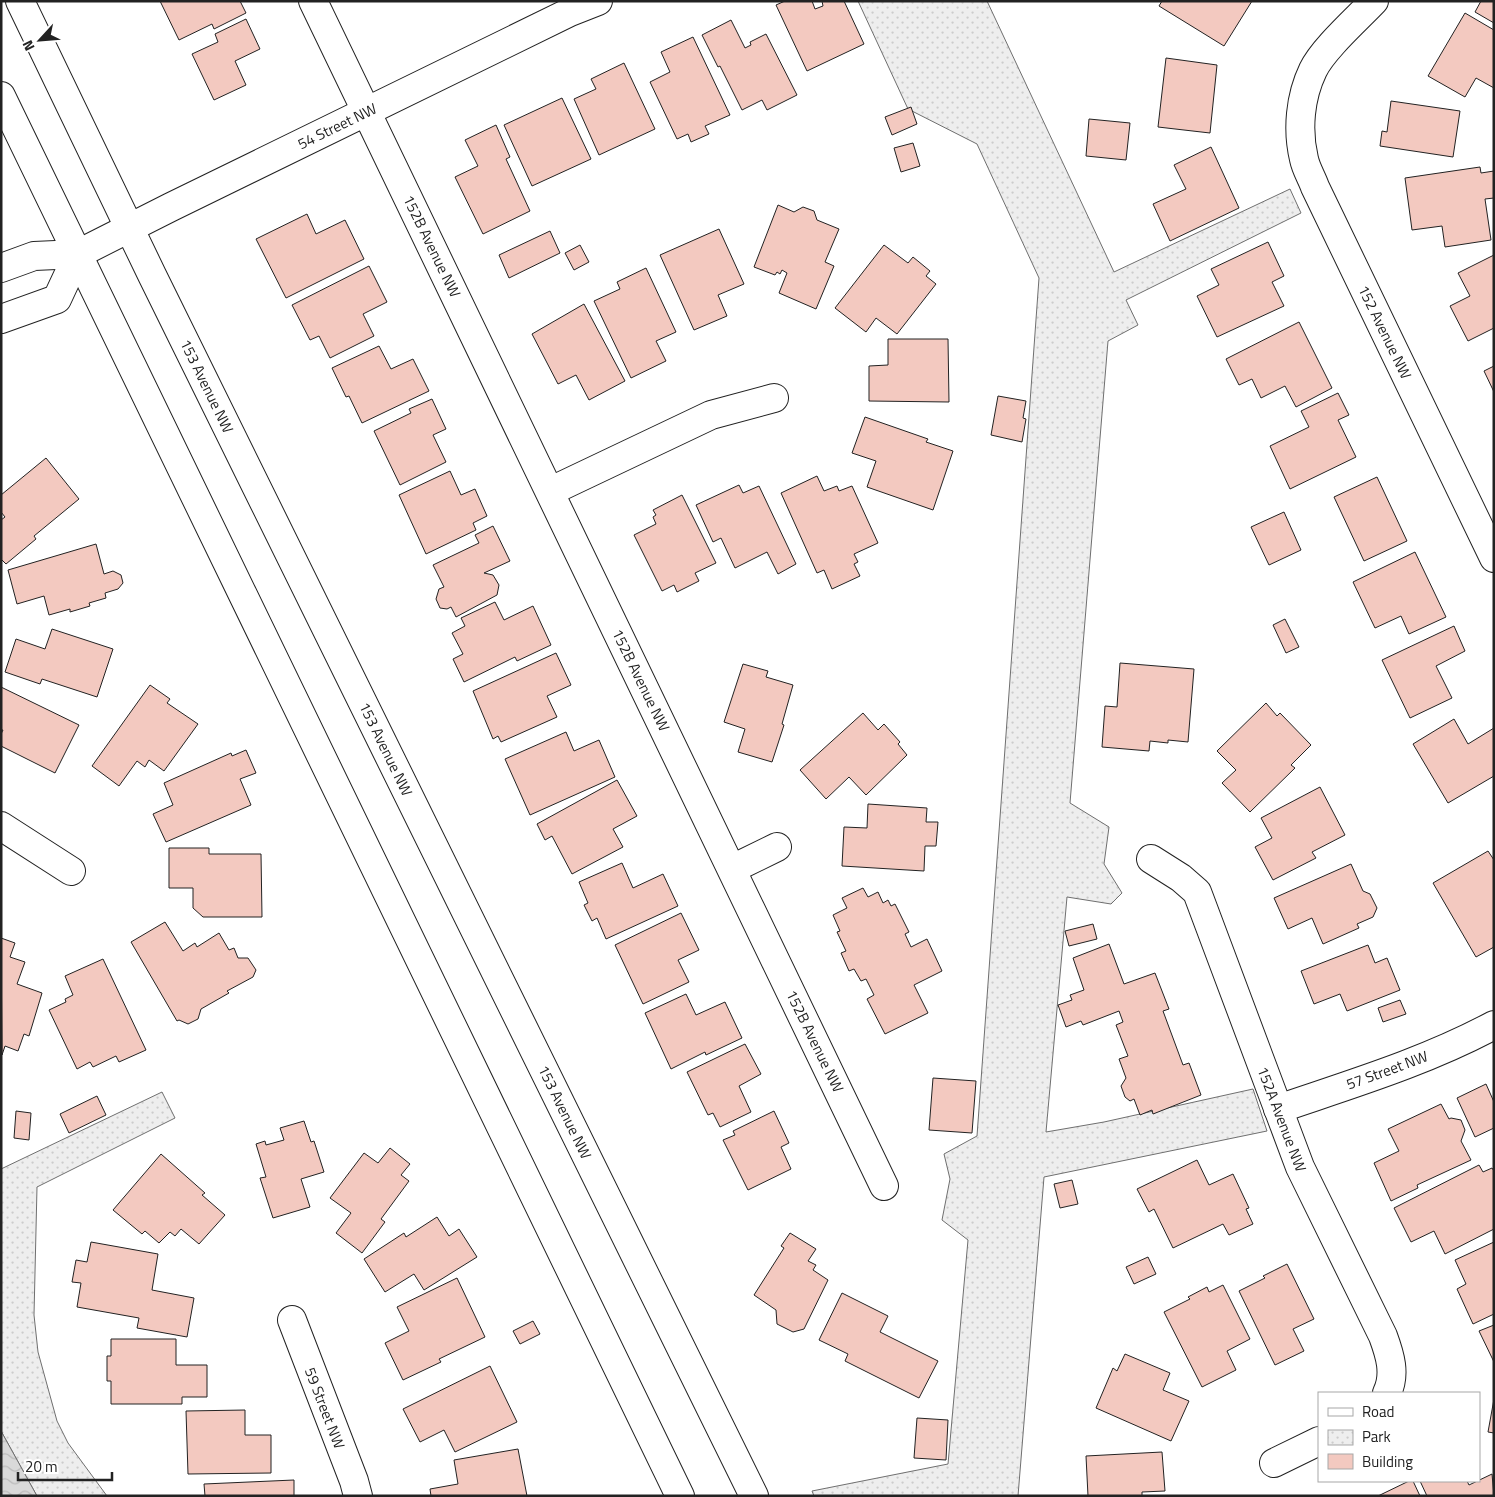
<svg xmlns="http://www.w3.org/2000/svg" width="1495" height="1497" viewBox="0 0 1495 1497" font-family="'Titillium Web',sans-serif">
<style>
.park{fill:url(#park-dots);stroke:#6f6f6f}
.water{fill:url(#water-waves);stroke:#6f6f6f}
.building{fill:#f3c9c0;stroke:#222}
.lines{fill:none;stroke-linecap:round;stroke-linejoin:round}
.minor-casing{stroke:#222;stroke-width:30}
.major-casing{stroke:#222;stroke-width:30}
.minor{stroke:#fff;stroke-width:28}
.major{stroke:#fff;stroke-width:28}
.labels{text-anchor:middle;dominant-baseline:central;stroke-width:4;stroke-linejoin:round;paint-order:stroke}
.street-label{font-size:15px;fill:#222;stroke:#fff}
</style>
<defs>
<pattern id="park-dots" width="8" height="8" patternUnits="userSpaceOnUse" patternTransform="scale(1.25)"><rect width="8" height="8" fill="#eee"/><path d="M2 2h.1M6 6h.1" fill="none" stroke="#ccc" stroke-width="1.8" stroke-linecap="round"/></pattern>
<pattern id="water-waves" width="16" height="10" patternUnits="userSpaceOnUse" patternTransform="scale(1.25)"><rect width="16" height="10" fill="#d9d9d9"/><path d="M0 5q4-4 8 0t8 0" fill="none" stroke="#bababa"/></pattern>
</defs>
<rect width="100%" height="100%" fill="#fff"/>
<!-- park -->
<g class="park">
<path d="M858 1H987L1114 272 1290 189 1301 213 1126 300 1138 325 1108 341 1070 803 1109 827 1104 864 1122 893 1111 904 1067 897 1046 1132 1104 1122 1253 1089 1267 1131 1044 1177 1018 1496H814L812 1491 948 1464 968 1240 942 1220 950 1179 944 1154 977 1136 1039 278 977 144 908 109Z"/>
<path d="M162 1092 175 1118 37 1187 34 1315 38 1352 57 1421 68 1443 107 1496H37L1 1431V1169Z"/>
</g>
<!-- water -->
<path class="water" d="M1 1431 37 1496H1Z"/>
<!-- building -->
<g class="building">
<path d="M160 1H240L246 13 214 29 212 24 179 40Z"/>
<path d="M785 1H812L815 9 823 6 822 1H844L864 44 807 71 776 5Z"/>
<path d="M1162 1H1252L1224 46 1159 6Z"/>
<path d="M1481 1H1494V23L1475 12Z"/>
<path d="M1465 13 1494 30V88L1476 78 1465 97 1428 76Z"/>
<path d="M246 19 260 49 235 61 246 85 214 100 192 54 218 42 215 34Z"/>
<path d="M731 20 745 48 751 45 750 42 766 34 797 95 767 110 762 100 742 110 720 66 718 67 702 35Z"/>
<path d="M693 37 730 115 705 126 709 134 691 142 688 134 677 139 650 82 670 72 661 52Z"/>
<path d="M1166 58 1217 65 1210 133 1158 127Z"/>
<path d="M624 63 655 129 599 155 574 99 596 89 591 79Z"/>
<path d="M562 98 591 159 532 186 504 125Z"/>
<path d="M1391 101 1460 111 1453 157 1380 146 1382 131 1387 132Z"/>
<path d="M911 107 917 124 892 135 885 117Z"/>
<path d="M1089 119 1130 123 1126 160 1086 156Z"/>
<path d="M496 125 510 157 506 159 530 211 483 234 455 177 478 166 465 140Z"/>
<path d="M913 143 920 166 901 172 894 148Z"/>
<path d="M1211 147 1239 208 1170 241 1153 204 1186 189 1174 165Z"/>
<path d="M1480 167 1481 173 1494 171V198L1485 199 1491 240 1445 247 1442 226 1412 230 1405 178Z"/>
<path d="M778 205 794 212 803 207 814 211 817 220 839 229 825 262 834 266 816 309 779 293 787 273 782 270 780 274 777 272 775 275 754 267Z"/>
<path d="M307 214 316 234 345 220 364 259 286 298 256 239Z"/>
<path d="M719 229 744 284 718 295 727 316 694 330 660 255Z"/>
<path d="M550 231 560 253 509 278 499 255Z"/>
<path d="M1268 242 1284 276 1272 282 1284 306 1217 337 1197 296 1219 285 1211 269Z"/>
<path d="M580 245 589 262 574 270 565 253Z"/>
<path d="M884 245 908 263 913 257 930 271 926 276 936 284 897 334 876 318 866 332 835 308Z"/>
<path d="M1494 255V328L1468 341 1450 306 1470 296 1458 273Z"/>
<path d="M369 266 387 302 363 314 374 336 330 358 319 336 310 340 292 305Z"/>
<path d="M646 268 676 332 656 341 666 361 631 378 594 301 620 289 617 282Z"/>
<path d="M584 304 625 381 589 400 576 375 558 384 532 334Z"/>
<path d="M1299 322 1332 388 1296 407 1285 386 1261 398 1252 379 1239 385 1226 359Z"/>
<path d="M888 339H948L949 402 869 401V366L888 365Z"/>
<path d="M379 346 391 369 413 359 429 391 362 423 349 396 346 397 332 368Z"/>
<path d="M1494 366V392L1484 371Z"/>
<path d="M1338 393 1349 415 1338 420 1356 457 1290 489 1270 446 1309 427 1301 411Z"/>
<path d="M998 396 1026 401 1023 418 1026 419 1022 442 991 435Z"/>
<path d="M432 399 446 429 433 435 446 462 400 485 374 431 411 413 409 409Z"/>
<path d="M865 417 928 439 926 442 953 451 933 510 867 487 876 461 852 453Z"/>
<path d="M46 458 79 499 34 536 36 539 6 564 1 559V520L5 517 1 512V495Z"/>
<path d="M450 471 461 495 475 489 487 516 473 523 476 530 426 554 399 495Z"/>
<path d="M817 476 824 491 837 486 839 491 852 486 878 543 854 554 858 562 854 564 860 576 832 589 824 570 817 573 781 493Z"/>
<path d="M1377 477 1407 541 1364 561 1334 497Z"/>
<path d="M739 485 743 493 759 486 796 564 778 574 767 552 735 568 721 538 713 542 696 505Z"/>
<path d="M682 495 716 563 695 573 699 581 677 592 674 585 662 591 634 535 656 524 653 517 656 515 653 510Z"/>
<path d="M1284 512 1301 550 1269 565 1251 527Z"/>
<path d="M493 526 510 561 484 573 493 575 499 585 497 595 456 617 451 607 447 609 440 608 436 599 439 589 444 587 433 565 479 543 475 535Z"/>
<path d="M96 544 104 574 113 571 121 575 123 583 118 589 105 593 106 598 89 603 90 606 70 612V609L49 615 44 596 17 604 8 570Z"/>
<path d="M1415 552 1446 617 1409 634 1401 616 1375 628 1353 582Z"/>
<path d="M495 602 504 620 533 606 551 645 517 661 515 657 464 682 453 659 463 654 452 633 465 626 461 618Z"/>
<path d="M1285 619 1299 647 1286 653 1273 625Z"/>
<path d="M1454 626 1465 651 1436 666 1452 698 1410 718 1382 660Z"/>
<path d="M52 629 113 649 97 697 42 679 40 684 5 672 16 639 45 649Z"/>
<path d="M556 653 571 685 547 696 557 717 501 742 498 736 493 739 473 691Z"/>
<path d="M1120 663 1194 669 1188 742 1168 740V743L1150 741 1149 751 1102 747 1105 706 1117 707Z"/>
<path d="M743 664 768 671 766 677 793 685 782 724 784 725 772 762 738 752 745 729 724 722Z"/>
<path d="M150 685 170 699 167 703 198 724 164 771 149 760 145 767 137 761 119 786 92 766Z"/>
<path d="M1 687 79 725 55 773 1 746V734L3 730H1Z"/>
<path d="M1266 703 1277 716 1280 713 1311 745 1291 765 1295 768 1250 812 1222 783 1236 770 1217 751Z"/>
<path d="M863 713 878 730 884 724 900 742 898 744 907 755 866 795 849 777 826 799 800 770Z"/>
<path d="M1454 719 1468 744 1494 728V776L1448 803 1413 744Z"/>
<path d="M566 732 574 751 599 740 615 777 530 815 505 759Z"/>
<path d="M246 750 256 773 240 779 251 805 166 842 153 814 173 805 164 783 231 753 232 756Z"/>
<path d="M617 780 637 816 613 829 623 847 572 874 552 836 545 840 537 824Z"/>
<path d="M1320 787 1345 835 1312 852 1316 858 1273 880 1255 847 1272 838 1261 818Z"/>
<path d="M868 804 927 808 926 822H938L936 846H925L924 871 842 866 844 827 867 828Z"/>
<path d="M169 848H209V854H261L262 917H203L193 908V888H169Z"/>
<path d="M1488 851 1494 860V947L1476 957 1433 883Z"/>
<path d="M622 863 633 888 663 874 678 906 606 939 597 918 592 921 584 905 588 903 579 882Z"/>
<path d="M1351 864 1363 891 1370 894 1377 908 1373 917 1357 924 1359 928 1323 944 1312 918 1288 929 1274 898Z"/>
<path d="M863 888 868 897 878 892 883 903 888 900 891 906 895 904 909 932 905 934 911 947 927 939 942 971 914 985 928 1013 885 1034 867 999 874 995 866 979 861 981 854 969 849 971 841 953 846 951 837 932 840 931 833 915 847 908 842 898Z"/>
<path d="M681 913 699 950 678 960 689 982 643 1004 615 945Z"/>
<path d="M165 922 183 951 195 943 197 947 219 933 229 950 234 948 238 958H248L256 970 253 977 227 991 229 993 201 1009 198 1019 188 1024 179 1020 177 1021 131 942Z"/>
<path d="M1093 924 1097 939 1069 946 1065 931Z"/>
<path d="M1 938 15 943 10 957 25 962 17 984 42 993 29 1036 24 1034 18 1051 5 1046 2 1055Z"/>
<path d="M1109 944 1124 984 1155 973 1169 1009 1163 1011 1183 1065 1189 1063 1201 1095 1153 1114 1152 1110 1140 1115 1134 1099 1130 1101 1125 1097 1121 1086 1126 1078 1119 1059 1128 1056 1116 1025 1123 1022 1119 1011 1083 1025 1081 1021 1066 1027 1058 1005 1072 1000 1070 995 1084 990 1073 958Z"/>
<path d="M1368 945 1375 963 1387 958 1400 990 1347 1011 1340 994 1314 1004 1301 971Z"/>
<path d="M103 959 146 1050 119 1062 116 1056 93 1067 90 1062 77 1069 49 1010 66 1002 65 999 73 995 65 976Z"/>
<path d="M686 994 696 1015 725 1002 742 1038 706 1055 705 1052 671 1069 645 1013Z"/>
<path d="M1400 1000 1406 1014 1383 1022 1378 1008Z"/>
<path d="M745 1044 761 1074 739 1086 751 1112 720 1127 713 1113 708 1115 687 1072Z"/>
<path d="M933 1078 976 1081 972 1133 929 1130Z"/>
<path d="M1486 1084 1494 1102V1128L1475 1137 1457 1098Z"/>
<path d="M97 1096 106 1115 69 1133 60 1114Z"/>
<path d="M1441 1104 1449 1119 1451 1118 1461 1120 1465 1130 1461 1141 1471 1160 1417 1185 1418 1188 1391 1201 1374 1163 1399 1151 1388 1129Z"/>
<path d="M16 1111 31 1113 29 1140 14 1138Z"/>
<path d="M774 1111 789 1143 781 1147 791 1169 748 1190 723 1140 735 1135 733 1131Z"/>
<path d="M304 1121 311 1142 314 1141 324 1172 301 1179 310 1207 273 1218 260 1178 266 1177 256 1144 265 1141 266 1145 284 1140 280 1128Z"/>
<path d="M390 1148 410 1164 401 1175 409 1181 381 1219 385 1222 362 1253 336 1233 351 1213 330 1198 364 1153 378 1163Z"/>
<path d="M161 1154 205 1193 202 1195 225 1215 199 1244 181 1229 175 1236 170 1232 159 1243 145 1231 142 1234 113 1210Z"/>
<path d="M1197 1160 1209 1185 1233 1174 1249 1208 1246 1209 1253 1224 1229 1235 1223 1224 1173 1248 1154 1209 1149 1212 1137 1189Z"/>
<path d="M1479 1165 1483 1172 1492 1168 1494 1171V1229L1445 1254 1434 1231 1411 1242 1394 1208Z"/>
<path d="M1072 1180 1078 1204 1060 1208 1054 1184Z"/>
<path d="M437 1217 449 1236 459 1229 477 1257 424 1290 414 1274 385 1292 364 1259 404 1233 406 1237Z"/>
<path d="M790 1233 816 1249 808 1261 816 1265 813 1270 828 1280 804 1329 793 1332 777 1324 776 1310 754 1295 784 1248 781 1246Z"/>
<path d="M91 1242 158 1254 152 1290 194 1298 187 1337 137 1328 139 1318 77 1307 81 1283 72 1282 76 1260 87 1262Z"/>
<path d="M1494 1242V1314L1473 1324 1457 1289 1466 1284 1455 1260Z"/>
<path d="M1148 1257 1156 1274 1134 1284 1126 1267Z"/>
<path d="M1287 1264 1314 1319 1293 1329 1304 1351 1275 1365 1239 1291 1265 1278 1263 1276Z"/>
<path d="M457 1278 485 1337 439 1359 441 1362 403 1380 385 1343 409 1331 397 1307Z"/>
<path d="M1223 1285 1250 1339 1227 1351 1236 1370 1202 1387 1164 1312 1190 1299 1188 1297 1207 1287 1209 1292Z"/>
<path d="M842 1293 888 1316 880 1332 938 1361 919 1398 845 1361 848 1354 819 1340Z"/>
<path d="M533 1321 540 1334 520 1344 513 1331Z"/>
<path d="M1494 1325V1362L1479 1331Z"/>
<path d="M111 1339H176V1365H207V1397H182V1404H111V1381H107V1356H111Z"/>
<path d="M1125 1354 1170 1373 1163 1390 1189 1401 1171 1441 1096 1408 1113 1368 1117 1371Z"/>
<path d="M490 1366 517 1422 455 1452 444 1430 420 1442 403 1409Z"/>
<path d="M1494 1399V1433L1488 1432Z"/>
<path d="M245 1410V1435H271V1473L188 1474 186 1411Z"/>
<path d="M917 1418 948 1420 946 1460 914 1458Z"/>
<path d="M518 1449 527 1496H431L430 1489 458 1484 454 1460Z"/>
<path d="M1162 1452 1165 1491 1142 1492V1496H1088L1086 1456Z"/>
<path d="M1492 1474 1494 1496H1427L1420 1481H1467L1469 1485Z"/>
<path d="M294 1480V1496H205L204 1484Z"/>
<path d="M1409 1481H1413L1420 1496H1378Z"/>
</g>
<g class="lines">
<defs>
<g id="minor">
<path d="M313 1 884 1186"/>
<path d="M1374 1C1357 19 1323 49 1313 70 1300 97 1297 130 1304 159 1306 169 1312 178 1315 187L1494 558"/>
<path d="M1 268 34 256 78 254 171 207 570 12 598 1"/>
<path d="M1 319 57 299 78 254"/>
<path d="M551 491 711 415 774 398"/>
<path d="M1 826 71 871"/>
<path d="M1151 859 1181 878 1197 892 1300 1167 1383 1336C1390 1355 1396 1374 1387 1393"/>
<path d="M732 869 777 847"/>
<path d="M1278 1109C1351 1084 1425 1062 1494 1025"/>
<path d="M292 1320 354 1481 358 1496"/>
<path d="M1274 1463 1319 1441"/>
</g>
<g id="major">
<path d="M20 1 152 275 754 1496"/>
<path d="M1 96 680 1496"/>
</g>
</defs>
<!-- minor casing -->
<use href="#minor" class="minor-casing"/>
<!-- major casing -->
<use href="#major" class="major-casing"/>
<!-- minor -->
<use href="#minor" class="minor"/>
<!-- major -->
<use href="#major" class="major"/>
</g>
<g class="labels">
<!-- street labels -->
<g class="street-label">
<text transform="translate(337 126) rotate(-26)">54 Street NW</text>
<text transform="translate(432 246) rotate(64)">152B Avenue NW</text>
<text transform="translate(1385 332) rotate(64)">152 Avenue NW</text>
<text transform="translate(207 386) rotate(64)">153 Avenue NW</text>
<text transform="translate(641 680) rotate(64)">152B Avenue NW</text>
<text transform="translate(386 749) rotate(64)">153 Avenue NW</text>
<text transform="translate(815 1041) rotate(64)">152B Avenue NW</text>
<text transform="translate(1387 1070) rotate(-20)">57 Street NW</text>
<text transform="translate(565 1112) rotate(64)">153 Avenue NW</text>
<text transform="translate(1282 1119) rotate(69)">152A Avenue NW</text>
<text transform="translate(325 1408) rotate(69)">59 Street NW</text>
</g>
</g>
<!-- border -->
<rect width="1495" height="1497" fill="none" stroke="#222222" stroke-width="5"/>
<!-- legend -->
<rect x="1318" y="1392" width="162" height="90" fill="#ffffff" stroke="#a7a7a7"/>
<rect x="1328" y="1408" width="25" height="8" fill="#ffffff" stroke="#a7a7a7"/>
<text x="1362" y="1417" font-size="15" fill="#222222">Road</text>
<rect x="1328" y="1430" width="25" height="15" fill="url(#park-dots)" stroke="#a7a7a7"/>
<text x="1362" y="1442" font-size="15" fill="#222222">Park</text>
<rect x="1328" y="1454" width="25" height="15" fill="#f3c9c0" stroke="#a7a7a7"/>
<text x="1362" y="1467" font-size="15" fill="#222222">Building</text>
<!-- north arrow -->
<g transform="translate(40 40) rotate(244)" stroke="#ffffff" stroke-width="4" paint-order="stroke">
<path d="M0-4L9 19L0 12L-9 19Z" fill="#222222"/>
<text y="-8" font-size="14" font-weight="bold" text-anchor="middle" fill="#222222">N</text>
</g>
<!-- scale -->
<path d="M18 1472v8h94v-8" fill="none" stroke="#222222" stroke-width="2.5"/>
<text x="25" y="1472" font-size="15" fill="#222222" stroke="#ffffff" stroke-width="4" paint-order="stroke">20 m</text>
</svg>
